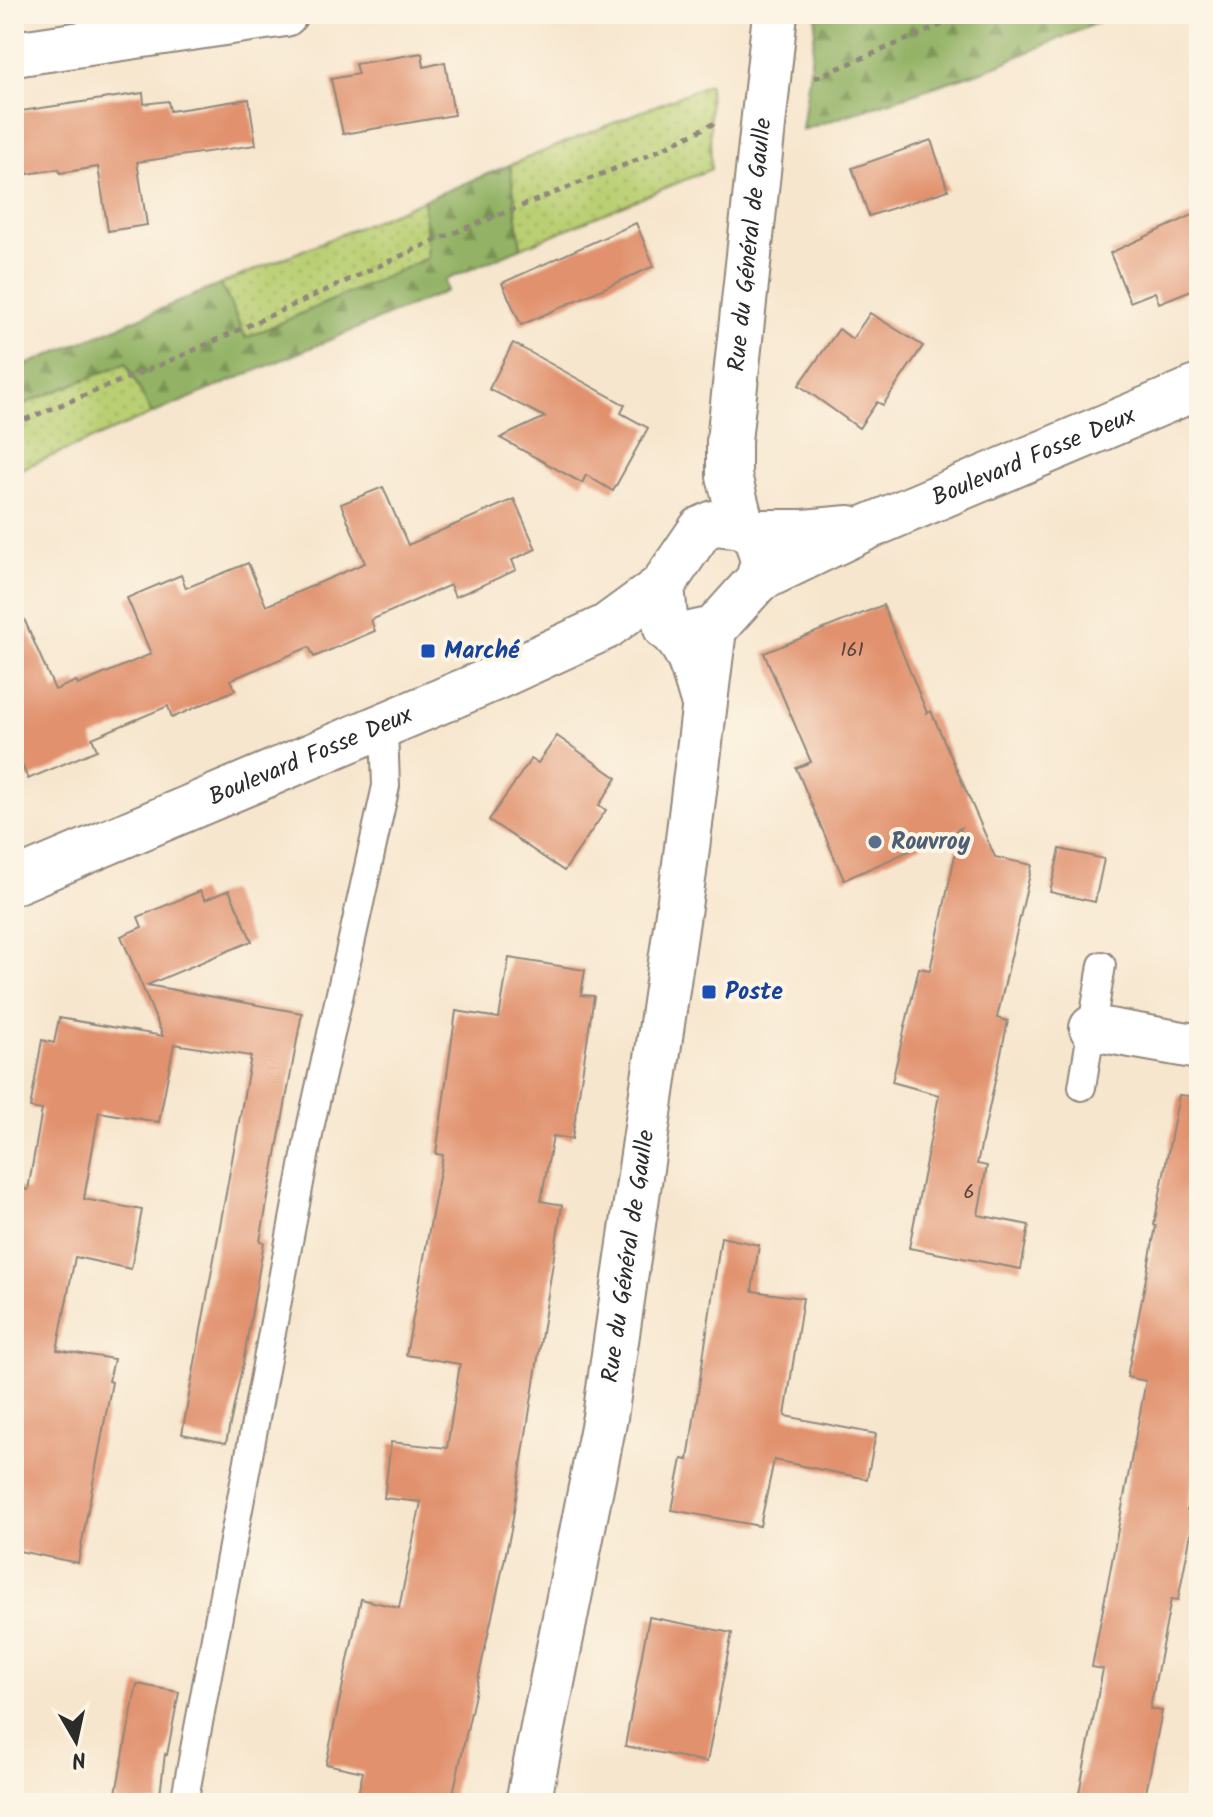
<svg xmlns="http://www.w3.org/2000/svg" width="1213" height="1817" viewBox="0 0 1213 1817" font-family="Kalam,sans-serif">
<style>
.grass{fill:url(#grass-dots);stroke:#727d4f;stroke-width:2}
.forest{fill:url(#forest-firs);stroke:#5f6e48;stroke-width:2}
.building{fill:#e1916d}
.lines{fill:none;stroke-linecap:round;stroke-linejoin:round}
.service-casing{stroke:#91887c;stroke-width:30}
.minor-casing{stroke:#91887c;stroke-width:48}
.tertiary-casing{stroke:#91887c;stroke-width:48}
.path{stroke:#91887c;stroke-width:5;stroke-dasharray:6 6;stroke-linecap:butt}
.service{stroke:#fff;stroke-width:26}
.minor{stroke:#fff;stroke-width:44}
.tertiary{stroke:#fff;stroke-width:44}
.transit-dot{fill:#1a4fb4;stroke:#fcf5e5;stroke-width:3}
.service-dot{fill:#5c6f8a;stroke:#fcf5e5;stroke-width:3}
.labels{text-anchor:middle;dominant-baseline:central;stroke-width:8;stroke-linejoin:round;paint-order:stroke}
.number-label{font-size:20px;fill:#58443c}
.street-label{font-size:24px;fill:#2b2b2b;stroke:#fcf5e5}
.transit-label{font-size:24px;font-weight:bold;fill:#164399;stroke:#fcf5e5;text-anchor:start}
.service-label{font-size:24px;font-weight:bold;fill:#4e5e75;stroke:#fcf5e5;text-anchor:start}
</style>
<defs>
<pattern id="grass-dots" width="8" height="8" patternUnits="userSpaceOnUse" patternTransform="scale(2)"><rect width="8" height="8" fill="#bacf73"/><path d="M2 2h.1M6 6h.1" fill="none" stroke="#a0b264" stroke-width="1.8" stroke-linecap="round"/></pattern>
<pattern id="forest-firs" width="22" height="20" patternUnits="userSpaceOnUse" patternTransform="scale(2)"><rect width="22" height="20" fill="#93b265"/><path d="M5 1l3.5 6h-7zM16 11l3.5 6h-7z" fill="#789153"/></pattern>
</defs>
<rect width="100%" height="100%" fill="#fcf5e5"/>
<filter id="ink" filterUnits="userSpaceOnUse"><feTurbulence type="fractalNoise" baseFrequency=".0125" numOctaves="2"/><feDisplacementMap in="SourceGraphic" scale="16" xChannelSelector="R" yChannelSelector="G"/><feConvolveMatrix kernelMatrix="1 2 1 2 8 2 1 2 1" color-interpolation-filters="sRGB"/></filter>
<filter id="wash" filterUnits="userSpaceOnUse"><feTurbulence type="fractalNoise" baseFrequency=".006" numOctaves="4" result="noise"/><feDisplacementMap in="SourceGraphic" scale="32" xChannelSelector="R" yChannelSelector="G"/><feGaussianBlur stdDeviation="1.8" result="paint"/><feColorMatrix in="noise" values="0 0 0 0 0 0 0 0 0 0 0 0 0 0 0 0 0 1.4 0 .05"/><feComposite in="paint" operator="in"/></filter>
<g filter="url(#wash)">
<rect width="100%" height="100%" fill="#f7e6ce"/>
<!-- grass -->
<g class="grass">
<path d="M709 84 711 169 521 248 510 165Z"/>
<path d="M424 200 428 258 246 338 221 284Z"/>
<path d="M126 363 152 414 14 472V408Z"/>
</g>
<!-- forest -->
<g class="forest">
<path d="M817 14H1118L991 68 802 130Z"/>
<path d="M510 165 521 248 445 280 447 291 152 414 126 363 14 408V370L221 284 246 338 428 258 424 200Z"/>
</g>
<g id="blocks">
<!-- building -->
<g class="building">
<path d="M422 53 424 67 445 62 454 115 343 134 331 79 358 74 355 64Z"/>
<path d="M143 93 144 104 168 101 170 111 249 99 256 145 137 162 147 225 108 231 98 167 60 173 59 169 14 176V112Z"/>
<path d="M931 140 948 190 869 216 852 168Z"/>
<path d="M1199 212V287L1159 303 1155 292 1130 302 1110 253Z"/>
<path d="M636 223 654 266 521 325 502 283Z"/>
<path d="M870 313 923 346 883 405 877 402 859 428 799 385 839 329 852 339Z"/>
<path d="M513 343 625 405 621 413 648 428 613 491 586 475 582 483 500 438 545 417 489 389Z"/>
<path d="M383 487 408 545 514 499 536 549 512 560 516 570 485 584 455 597 450 585 371 620 375 631 314 657 309 647 230 680 235 690 172 718 168 706 92 738 97 750 28 779 14 746V596L55 690 76 681 78 685 151 654 127 598 181 575 186 588 248 563 266 606 365 563 341 504Z"/>
<path d="M883 605 927 713 931 711 995 857 1032 865 997 1018 1008 1021 977 1164 987 1166 978 1215 1029 1225 1021 1269 909 1248 939 1095 892 1082 919 968 930 970 961 828 844 880 796 768 811 762 764 653Z"/>
<path d="M557 736 617 778 599 805 606 810 564 871 489 820 531 759 538 763Z"/>
<path d="M1060 849 1104 859 1095 902 1050 892Z"/>
<path d="M229 890 252 941 147 985 302 1013 260 1241 264 1242 243 1363 226 1443 182 1434 251 1056 174 1044 159 1122 99 1112 84 1199 142 1210 131 1269 75 1257 57 1350 114 1359 109 1381 112 1382 78 1563 14 1550V1187L28 1190 42 1110 30 1108 42 1040 54 1043 59 1018 163 1036 121 936 142 927 138 917 200 891 205 900Z"/>
<path d="M509 958 585 970 581 995 594 996 572 1139 553 1136 541 1201 562 1205 511 1530 451 1803H356L363 1772 326 1764 339 1703 361 1599 399 1608 421 1502 384 1498 391 1442 447 1448 460 1364 406 1355 443 1155 436 1154 456 1011 499 1018Z"/>
<path d="M1179 1095 1199 1097V1450L1187 1510 1195 1512 1178 1600 1171 1599 1150 1709 1162 1711 1144 1803H1077L1103 1669 1092 1667 1146 1381 1127 1377 1156 1226 1154 1225Z"/>
<path d="M721 1237 759 1245 752 1291 803 1298 785 1416 876 1434 867 1479 774 1460 760 1526 672 1510 682 1459 688 1460Z"/>
<path d="M649 1617 732 1633 707 1762 625 1746Z"/>
<path d="M137 1684 179 1692 167 1755 165 1754 159 1803H114Z"/>
</g>
</g>
</g>
<g filter="url(#ink)">
<use href="#blocks" fill-opacity="0" stroke="#91887c" stroke-width="2"/>
<g class="lines">
<defs>
<g id="service">
<path d="M1082 1087 1102 965"/>
<path d="M184 1803 311 1124 386 786 384 727"/>
</g>
<g id="minor">
<path d="M14 54 285 14"/>
<path d="M750 532H804L849 528"/>
<path id="s1" d="M758 580 868 527 1199 387"/>
<path id="s2" d="M14 882 493 679 606 627 662 586"/>
<path d="M1092 1028 1199 1047"/>
</g>
<g id="tertiary">
<path id="s3" d="M742 526 729 476V441L775 14"/>
<path d="M677 637 714 629 758 580 763 561 757 540 750 532 742 526 714 523 701 529 662 586 666 628C689 645 694 672 702 698"/>
<path id="s4" d="M528 1803 605 1417 684 872 714 629"/>
</g>
</defs>
<!-- service casing -->
<use href="#service" class="service-casing"/>
<!-- minor casing -->
<use href="#minor" class="minor-casing"/>
<!-- tertiary casing -->
<use href="#tertiary" class="tertiary-casing"/>
<!-- path -->
<g class="path">
<path d="M815 78 968 14"/>
<path d="M14 424 179 357 436 240 647 156 715 123"/>
</g>
<!-- service -->
<use href="#service" class="service"/>
<!-- minor -->
<use href="#minor" class="minor"/>
<!-- tertiary -->
<use href="#tertiary" class="tertiary"/>
</g>
</g>
<!-- markers -->
<g class="transit-dot">
<rect x="420" y="643" width="16" height="16" rx="4"/>
<rect x="701" y="984" width="16" height="16" rx="4"/>
</g>
<circle class="service-dot" cx="875" cy="842" r="8"/>
<g class="labels">
<!-- number labels -->
<g class="number-label">
<text x="852" y="651">161</text>
<text x="969" y="1193">6</text>
</g>
<!-- street labels -->
<g class="street-label">
<text stroke="none"><textPath href="#s3" startOffset="284">Rue du Général de Gaulle</textPath></text>
<text stroke="none"><textPath href="#s1" startOffset="302">Boulevard Fosse Deux</textPath></text>
<text stroke="none"><textPath href="#s2" startOffset="322">Boulevard Fosse Deux</textPath></text>
<text stroke="none"><textPath href="#s4" startOffset="556">Rue du Général de Gaulle</textPath></text>
</g>
<!-- transit labels -->
<g class="transit-label">
<text x="444" y="651">Marché</text>
<text x="725" y="992">Poste</text>
</g>
<!-- service labels -->
<g class="service-label">
<text x="891" y="842">Rouvroy</text>
</g>
</g>
<!-- margin -->
<rect width="1213" height="1817" fill="none" stroke="#fcf5e5" stroke-width="48"/>
<!-- north arrow -->
<g transform="translate(76 1741) rotate(171)" stroke="#fcf5e5" stroke-width="6" paint-order="stroke">
<path d="M0-6L14 30L0 20L-14 30Z" fill="#2b2b2b"/>
<text y="-12" font-size="22" font-weight="bold" text-anchor="middle" fill="#2b2b2b">N</text>
</g>
</svg>
